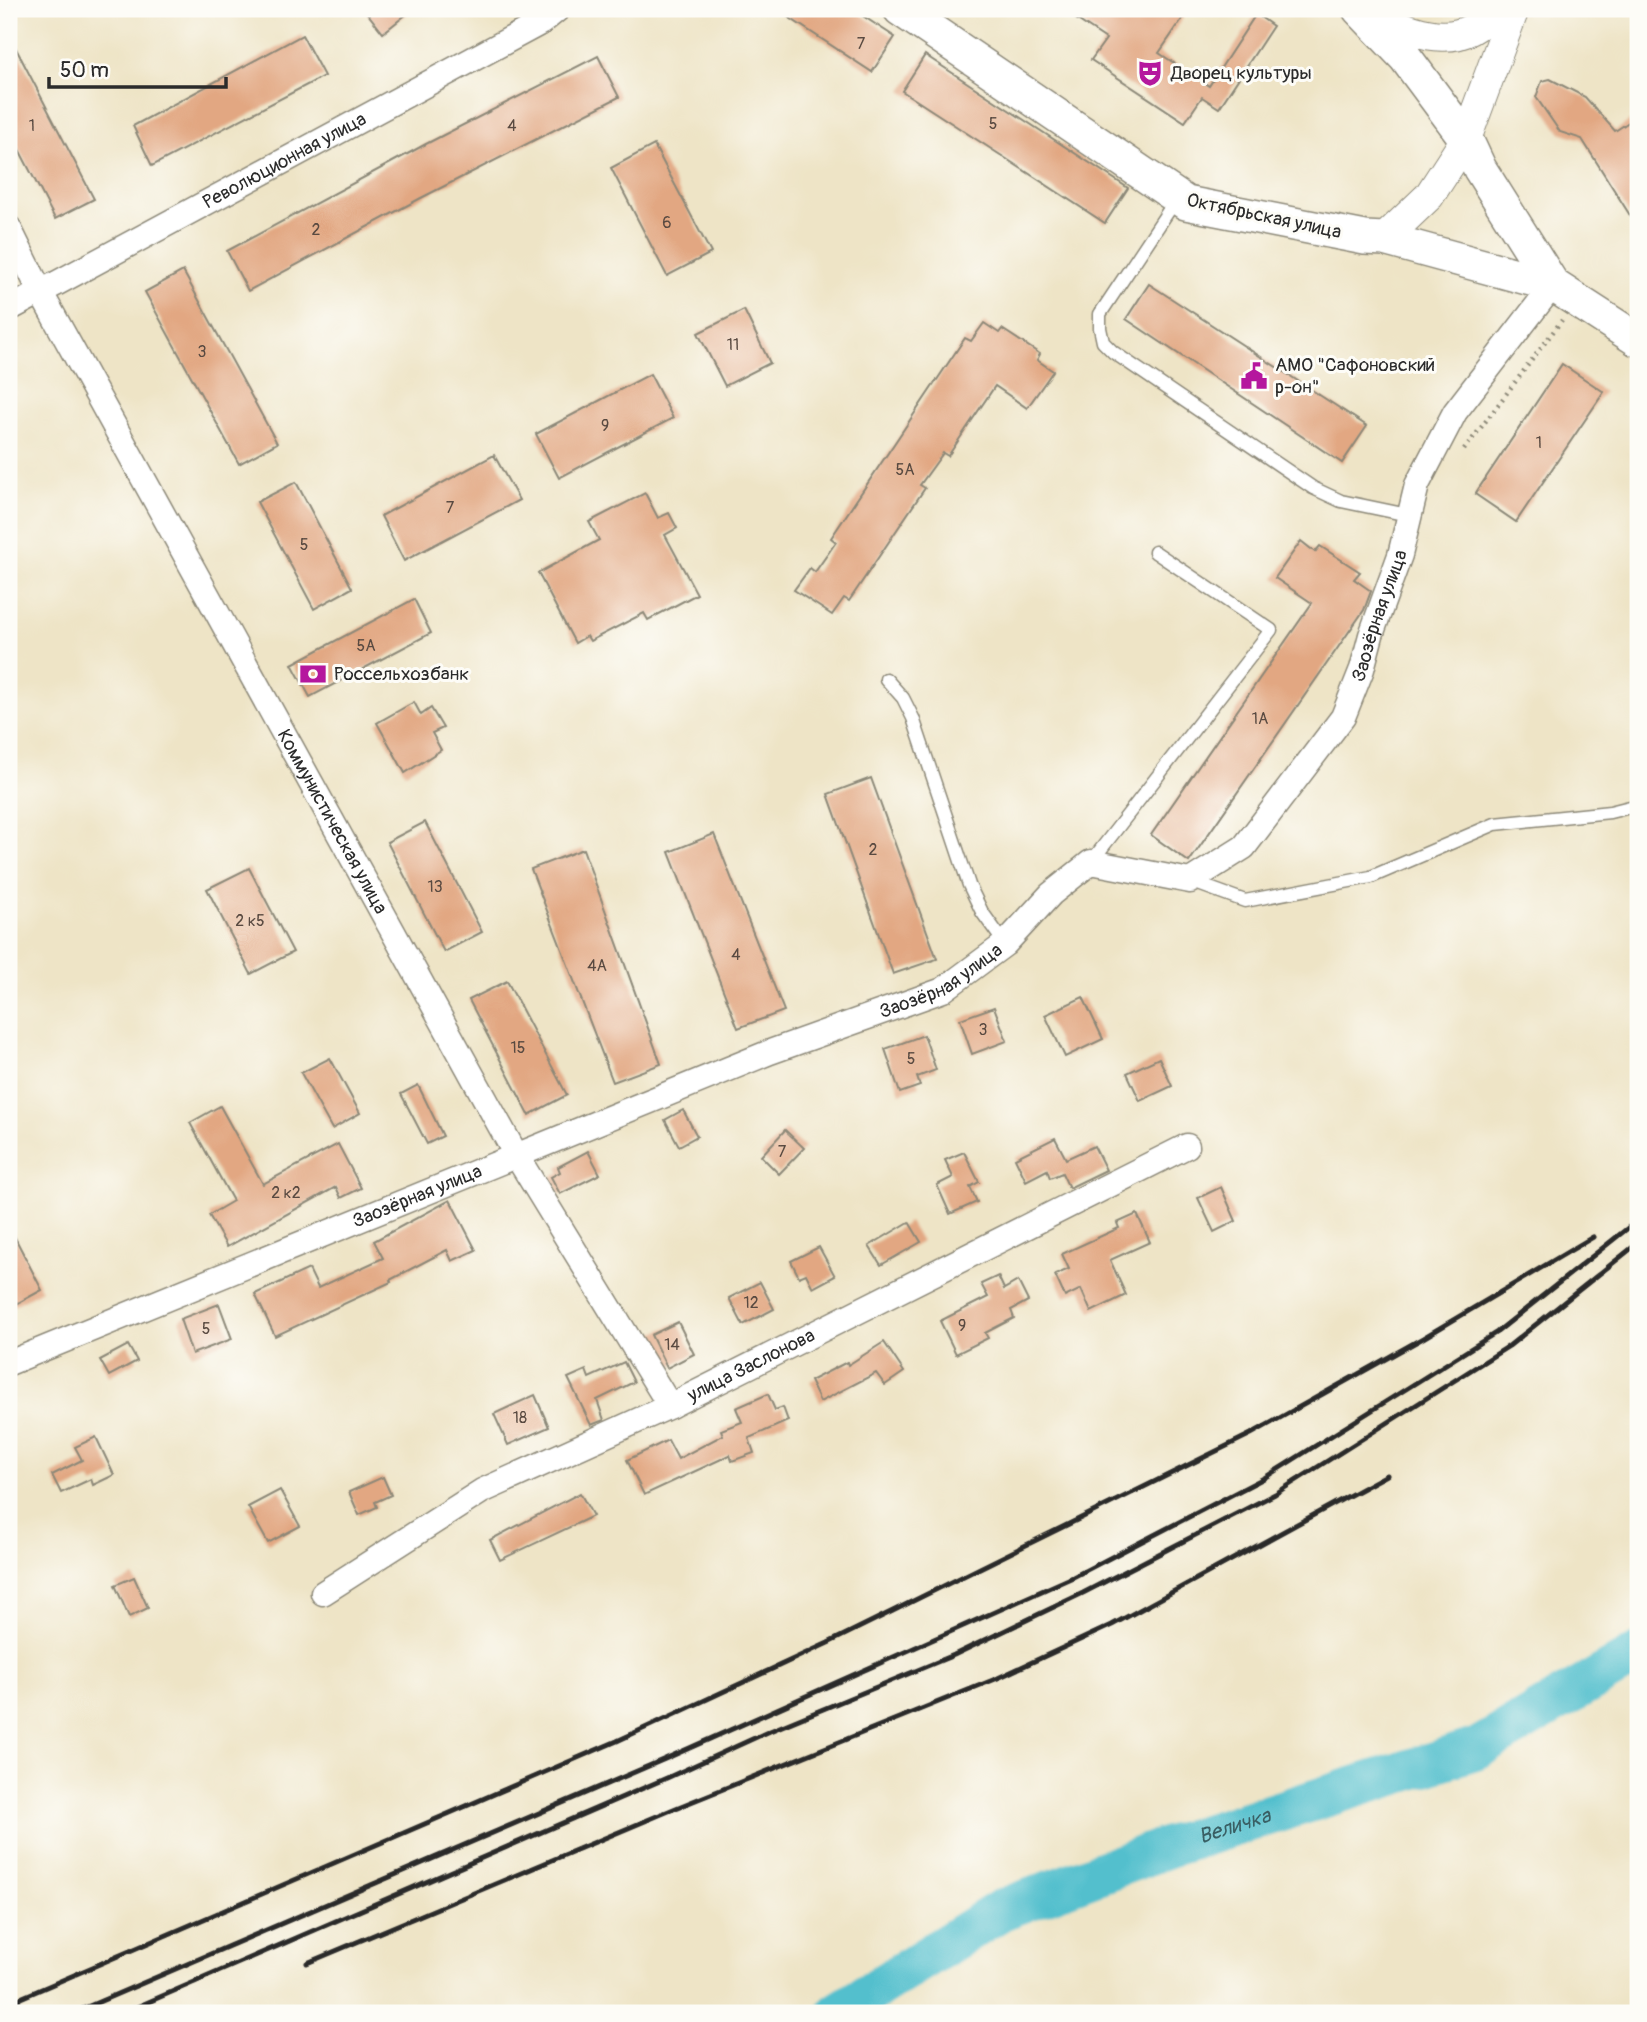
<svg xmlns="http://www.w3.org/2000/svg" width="1647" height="2022" viewBox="0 0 1647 2022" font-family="Pangolin,sans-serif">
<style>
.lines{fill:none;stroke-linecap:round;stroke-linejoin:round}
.river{stroke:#53bfcd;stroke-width:42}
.building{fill:#e2a782}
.service-casing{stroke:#8c8878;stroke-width:15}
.minor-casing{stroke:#8c8878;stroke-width:27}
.tertiary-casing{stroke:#8c8878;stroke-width:32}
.secondary-casing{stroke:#8c8878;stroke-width:36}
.path{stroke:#8c8878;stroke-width:4.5;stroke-dasharray:2 5;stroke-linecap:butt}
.service{stroke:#fff;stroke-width:12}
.minor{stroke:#fff;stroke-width:24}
.tertiary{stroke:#fff;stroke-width:30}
.secondary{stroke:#fff;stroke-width:33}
.rail{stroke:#2b2b2b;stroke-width:5}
.labels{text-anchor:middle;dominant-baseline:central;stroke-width:6;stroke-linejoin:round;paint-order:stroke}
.number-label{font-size:16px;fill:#594a41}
.poi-label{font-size:19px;fill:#2b2b2b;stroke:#fdfcf7;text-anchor:start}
.street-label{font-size:19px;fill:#2b2b2b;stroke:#fdfcf7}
.water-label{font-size:21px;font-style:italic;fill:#395f64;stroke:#fdfcf7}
</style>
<rect width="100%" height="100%" fill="#fdfcf7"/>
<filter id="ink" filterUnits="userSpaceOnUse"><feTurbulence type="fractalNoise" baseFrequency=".0143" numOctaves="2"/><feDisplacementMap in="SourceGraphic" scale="14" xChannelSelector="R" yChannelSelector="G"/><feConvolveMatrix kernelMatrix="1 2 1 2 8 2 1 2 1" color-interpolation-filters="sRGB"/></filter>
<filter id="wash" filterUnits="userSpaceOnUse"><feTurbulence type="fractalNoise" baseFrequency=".00686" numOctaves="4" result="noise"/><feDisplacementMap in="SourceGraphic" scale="28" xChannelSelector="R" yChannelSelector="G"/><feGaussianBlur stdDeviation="1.57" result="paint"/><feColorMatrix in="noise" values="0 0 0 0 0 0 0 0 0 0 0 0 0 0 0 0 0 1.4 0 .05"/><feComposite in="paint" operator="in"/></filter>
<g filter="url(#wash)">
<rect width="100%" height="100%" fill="#eee4c6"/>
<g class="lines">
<!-- river -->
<path class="river" id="s1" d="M838 2013 1001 1910 1168 1847 1478 1748 1638 1654"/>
</g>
<g id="blocks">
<!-- building -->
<g class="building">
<path d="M364 9H413L383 33Z"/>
<path d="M776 9H852L895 37 872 72Z"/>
<path d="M1061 9H1189L1159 53 1209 86 1256 14 1273 26 1219 108 1202 97 1185 122 1091 60 1106 39Z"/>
<path d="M9 35 94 199 55 219 9 130Z"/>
<path d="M302 35 324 76 152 166 133 126Z"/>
<path d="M925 55 1128 188 1105 223 902 91Z"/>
<path d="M598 56 619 97 421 198 248 291 227 251 426 144Z"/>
<path d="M1550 79 1585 97 1615 131 1638 116V228L1582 139 1560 132 1536 97 1542 81Z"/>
<path d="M654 145 711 253 667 276 611 168Z"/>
<path d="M183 271 277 443 239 464 145 292Z"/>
<path d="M1149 284 1367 426 1342 463 1126 319Z"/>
<path d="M744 310 770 363 725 386 698 333Z"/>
<path d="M984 323 999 333 1002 329 1040 354 1037 360 1053 371 1027 408 995 386 948 456 943 453 920 485 925 488 849 601 844 598 832 615 794 590 810 568 815 572 836 542 831 538 965 338 971 341Z"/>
<path d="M1562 364 1604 392 1516 522 1475 494Z"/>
<path d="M650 374 673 418 559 478 536 434Z"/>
<path d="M494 455 519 500 404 561 381 516Z"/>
<path d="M296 482 352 588 314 609 257 502Z"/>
<path d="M645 493 658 518 669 513 677 528 665 535 697 594 648 620 644 613 590 641 587 636 575 643 538 573 599 540 589 522Z"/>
<path d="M1301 541 1315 552 1320 546 1360 572 1354 579 1371 591 1364 610 1189 862 1151 835 1312 603 1275 578Z"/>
<path d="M414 599 431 633 310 697 292 664Z"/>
<path d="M414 702 421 715 431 708 443 728 432 733 441 750 405 773 377 723Z"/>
<path d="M871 778 937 959 893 974 828 794Z"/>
<path d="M425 822 482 932 444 952 387 842Z"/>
<path d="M714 834 784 1011 738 1028 669 852Z"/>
<path d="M583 849 661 1064 613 1082 531 869Z"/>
<path d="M249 868 293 952 251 974 207 889Z"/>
<path d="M507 981 567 1095 529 1115 469 1000Z"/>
<path d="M1083 997 1103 1039 1065 1057 1045 1015Z"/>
<path d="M994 1007 1007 1041 972 1054 960 1019Z"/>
<path d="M924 1035 936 1070 917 1077 920 1086 900 1093 885 1049Z"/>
<path d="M330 1058 360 1113 332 1129 301 1073Z"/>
<path d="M1159 1058 1172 1086 1140 1101 1127 1073Z"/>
<path d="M418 1085 443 1136 427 1144 401 1094Z"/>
<path d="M220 1106 263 1184 338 1144 361 1188 341 1198 336 1187 227 1247 209 1215 233 1201 190 1123Z"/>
<path d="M683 1110 697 1136 679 1146 665 1120Z"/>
<path d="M785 1130 804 1148 779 1174 761 1156Z"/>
<path d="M1055 1138 1066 1159 1094 1146 1106 1170 1069 1188 1062 1173 1050 1178 1047 1170 1026 1181 1015 1158Z"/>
<path d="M588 1151 600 1174 560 1194 551 1177 560 1172 558 1167Z"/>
<path d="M964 1152 979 1182 970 1187 977 1202 950 1214 937 1185 953 1177 945 1160Z"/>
<path d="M1221 1187 1236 1221 1214 1232 1198 1198Z"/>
<path d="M450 1200 476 1250 452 1261 447 1250 390 1280 391 1282 275 1336 255 1294 309 1269 318 1288 383 1258 374 1241Z"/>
<path d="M1137 1214 1150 1242 1110 1260 1126 1295 1091 1312 1081 1289 1065 1297 1055 1275 1069 1269 1062 1254 1119 1228 1117 1223Z"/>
<path d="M909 1222 921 1242 881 1265 869 1246Z"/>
<path d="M9 1226 42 1290 9 1308Z"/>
<path d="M819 1247 835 1276 813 1288 806 1274 799 1277 791 1261Z"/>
<path d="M998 1276 1004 1289 1018 1281 1028 1301 1011 1310 1014 1318 985 1333 988 1338 956 1354 940 1321 988 1297 981 1284Z"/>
<path d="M760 1282 774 1309 743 1325 729 1298Z"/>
<path d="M219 1304 232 1339 192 1354 180 1319Z"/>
<path d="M678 1322 694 1354 667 1368 651 1335Z"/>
<path d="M884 1342 904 1372 885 1385 876 1373 820 1402 810 1381 847 1362 848 1365Z"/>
<path d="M128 1345 137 1361 109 1376 100 1360Z"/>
<path d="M624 1362 634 1382 597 1400 604 1420 591 1425 568 1378 586 1370 589 1378Z"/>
<path d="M768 1394 775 1410 783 1407 788 1421 749 1438 754 1453 732 1461 730 1455 644 1495 627 1460 668 1440 678 1459 723 1435 721 1430 742 1422 736 1408Z"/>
<path d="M535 1395 549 1427 508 1445 494 1414Z"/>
<path d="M96 1437 114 1475 93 1485 91 1479 61 1493 52 1475 82 1460 75 1447Z"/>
<path d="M383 1477 391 1495 375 1502 377 1507 359 1515 349 1492Z"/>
<path d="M280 1490 300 1526 268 1543 248 1507Z"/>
<path d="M580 1493 593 1516 500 1560 490 1540Z"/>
<path d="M134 1577 148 1608 129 1617 115 1585Z"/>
</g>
</g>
</g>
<g filter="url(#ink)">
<use href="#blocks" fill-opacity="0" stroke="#8c8878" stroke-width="2"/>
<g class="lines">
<defs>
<g id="service">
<path d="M1177 198 1100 314V328L1103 342 1113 352 1313 488 1341 501 1408 515"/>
<path d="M886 679 903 698 913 718 969 885 982 912 1005 944"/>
<path d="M1091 862 1271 630 1155 552"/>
<path d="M1190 881 1245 901 1371 877 1495 824 1610 812 1638 805"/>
</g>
<g id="minor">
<path id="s2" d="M9 228 41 293 516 1155 670 1406"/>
<path id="s3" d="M9 309 542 22 558 9"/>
<path id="s4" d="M9 1363 770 1052 943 990 1005 944 1051 894 1091 862 1190 881 1244 847 1343 717 1362 669 1371 635 1400 555 1417 485 1455 412 1553 285"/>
<path id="s5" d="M323 1593 482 1491 670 1406 1187 1146"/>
</g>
<g id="tertiary">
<path d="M1362 12C1409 28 1457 58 1494 9"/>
<path d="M1384 239 1429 196 1466 139 1514 9"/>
</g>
<g id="secondary">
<path d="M900 9 1186 203 1365 238 1384 239 1553 285 1638 340"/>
<path d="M1359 9 1405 57 1466 139 1480 169 1553 285"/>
</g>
</defs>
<!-- service casing -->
<use href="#service" class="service-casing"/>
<!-- minor casing -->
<use href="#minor" class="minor-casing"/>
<!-- tertiary casing -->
<use href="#tertiary" class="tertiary-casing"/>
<!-- secondary casing -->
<use href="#secondary" class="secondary-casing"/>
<!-- path -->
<path class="path" d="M1464 450 1562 320"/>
<!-- service -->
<use href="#service" class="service"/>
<!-- minor -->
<use href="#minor" class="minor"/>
<!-- tertiary -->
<use href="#tertiary" class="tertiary"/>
<!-- secondary -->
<use href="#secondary" class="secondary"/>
<!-- rail -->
<g class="rail">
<path d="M307 1963 676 1808 998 1678 1112 1625 1387 1475"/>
<path d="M9 2003 617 1741 828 1643 1251 1434 1423 1338 1593 1237"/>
<path d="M73 2013 665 1759 1073 1577 1264 1478 1497 1332 1638 1220"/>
<path d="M123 2013 669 1777 770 1731 954 1655 1083 1593 1275 1494 1509 1346 1638 1243"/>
</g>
</g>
</g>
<!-- icons -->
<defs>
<symbol id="theatre-bare" viewBox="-9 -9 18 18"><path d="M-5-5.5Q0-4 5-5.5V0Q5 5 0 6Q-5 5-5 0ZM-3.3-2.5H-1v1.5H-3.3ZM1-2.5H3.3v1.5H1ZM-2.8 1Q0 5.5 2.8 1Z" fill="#b5179e" stroke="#fdfcf7" stroke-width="2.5" paint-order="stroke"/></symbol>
<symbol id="civic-bare" viewBox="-9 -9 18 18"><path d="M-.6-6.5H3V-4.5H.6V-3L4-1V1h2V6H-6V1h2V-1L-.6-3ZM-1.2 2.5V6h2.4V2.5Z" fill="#b5179e" stroke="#fdfcf7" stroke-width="2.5" paint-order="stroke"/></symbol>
<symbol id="bank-bare" viewBox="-9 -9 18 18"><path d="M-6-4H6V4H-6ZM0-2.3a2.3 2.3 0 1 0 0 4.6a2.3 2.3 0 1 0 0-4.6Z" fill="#b5179e" stroke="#fdfcf7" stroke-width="2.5" paint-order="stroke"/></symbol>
</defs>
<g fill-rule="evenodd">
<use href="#theatre-bare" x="1131" y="54" width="38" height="38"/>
<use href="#civic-bare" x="1235" y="357" width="38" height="38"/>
<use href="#bank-bare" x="294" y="655" width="38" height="38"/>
</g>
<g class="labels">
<!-- number labels -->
<g class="number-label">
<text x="861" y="44">7</text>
<text x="993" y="124">5</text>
<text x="32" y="126">1</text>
<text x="512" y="126">4</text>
<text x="667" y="223">6</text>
<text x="316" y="230">2</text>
<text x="733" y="345">11</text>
<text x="202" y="352">3</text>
<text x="605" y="426">9</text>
<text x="1539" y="443">1</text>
<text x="905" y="470">5А</text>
<text x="450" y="508">7</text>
<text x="304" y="545">5</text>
<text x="366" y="646">5А</text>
<text x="1260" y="719">1А</text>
<text x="873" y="850">2</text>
<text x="435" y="887">13</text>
<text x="250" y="921">2 к5</text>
<text x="736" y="955">4</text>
<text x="597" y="966">4А</text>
<text x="983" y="1030">3</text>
<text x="518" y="1048">15</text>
<text x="911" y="1059">5</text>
<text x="782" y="1152">7</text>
<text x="286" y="1193">2 к2</text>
<text x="751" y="1303">12</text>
<text x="962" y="1326">9</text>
<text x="206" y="1329">5</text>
<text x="672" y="1345">14</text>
<text x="520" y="1418">18</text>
</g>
<!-- poi labels -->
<g class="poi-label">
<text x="1171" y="73">Дворец культуры</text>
<text x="1275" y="365">АМО "Сафоновский<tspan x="1275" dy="22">р-он"</tspan></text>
<text x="334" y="674">Россельхозбанк</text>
</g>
<!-- street labels -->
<g class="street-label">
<text stroke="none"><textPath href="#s3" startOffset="313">Революционная улица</textPath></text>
<text transform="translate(1264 216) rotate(12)">Октябрьская улица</text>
<text stroke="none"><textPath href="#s4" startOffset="1638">Заозёрная улица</textPath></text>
<text stroke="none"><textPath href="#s2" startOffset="676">Коммунистическая улица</textPath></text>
<text stroke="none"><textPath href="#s4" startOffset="1008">Заозёрная улица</textPath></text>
<text stroke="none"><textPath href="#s4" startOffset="441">Заозёрная улица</textPath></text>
<text stroke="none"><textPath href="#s5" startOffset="486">улица Заслонова</textPath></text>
</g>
<!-- water labels -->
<g class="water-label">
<text stroke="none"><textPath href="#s1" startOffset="441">Величка</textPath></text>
</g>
</g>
<!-- margin -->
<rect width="1647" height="2022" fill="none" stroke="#fdfcf7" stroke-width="35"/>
<!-- scale -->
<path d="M49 77v10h177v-10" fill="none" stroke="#2b2b2b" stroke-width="3.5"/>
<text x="60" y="77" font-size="21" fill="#2b2b2b" stroke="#fdfcf7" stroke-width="5" paint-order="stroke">50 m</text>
</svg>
